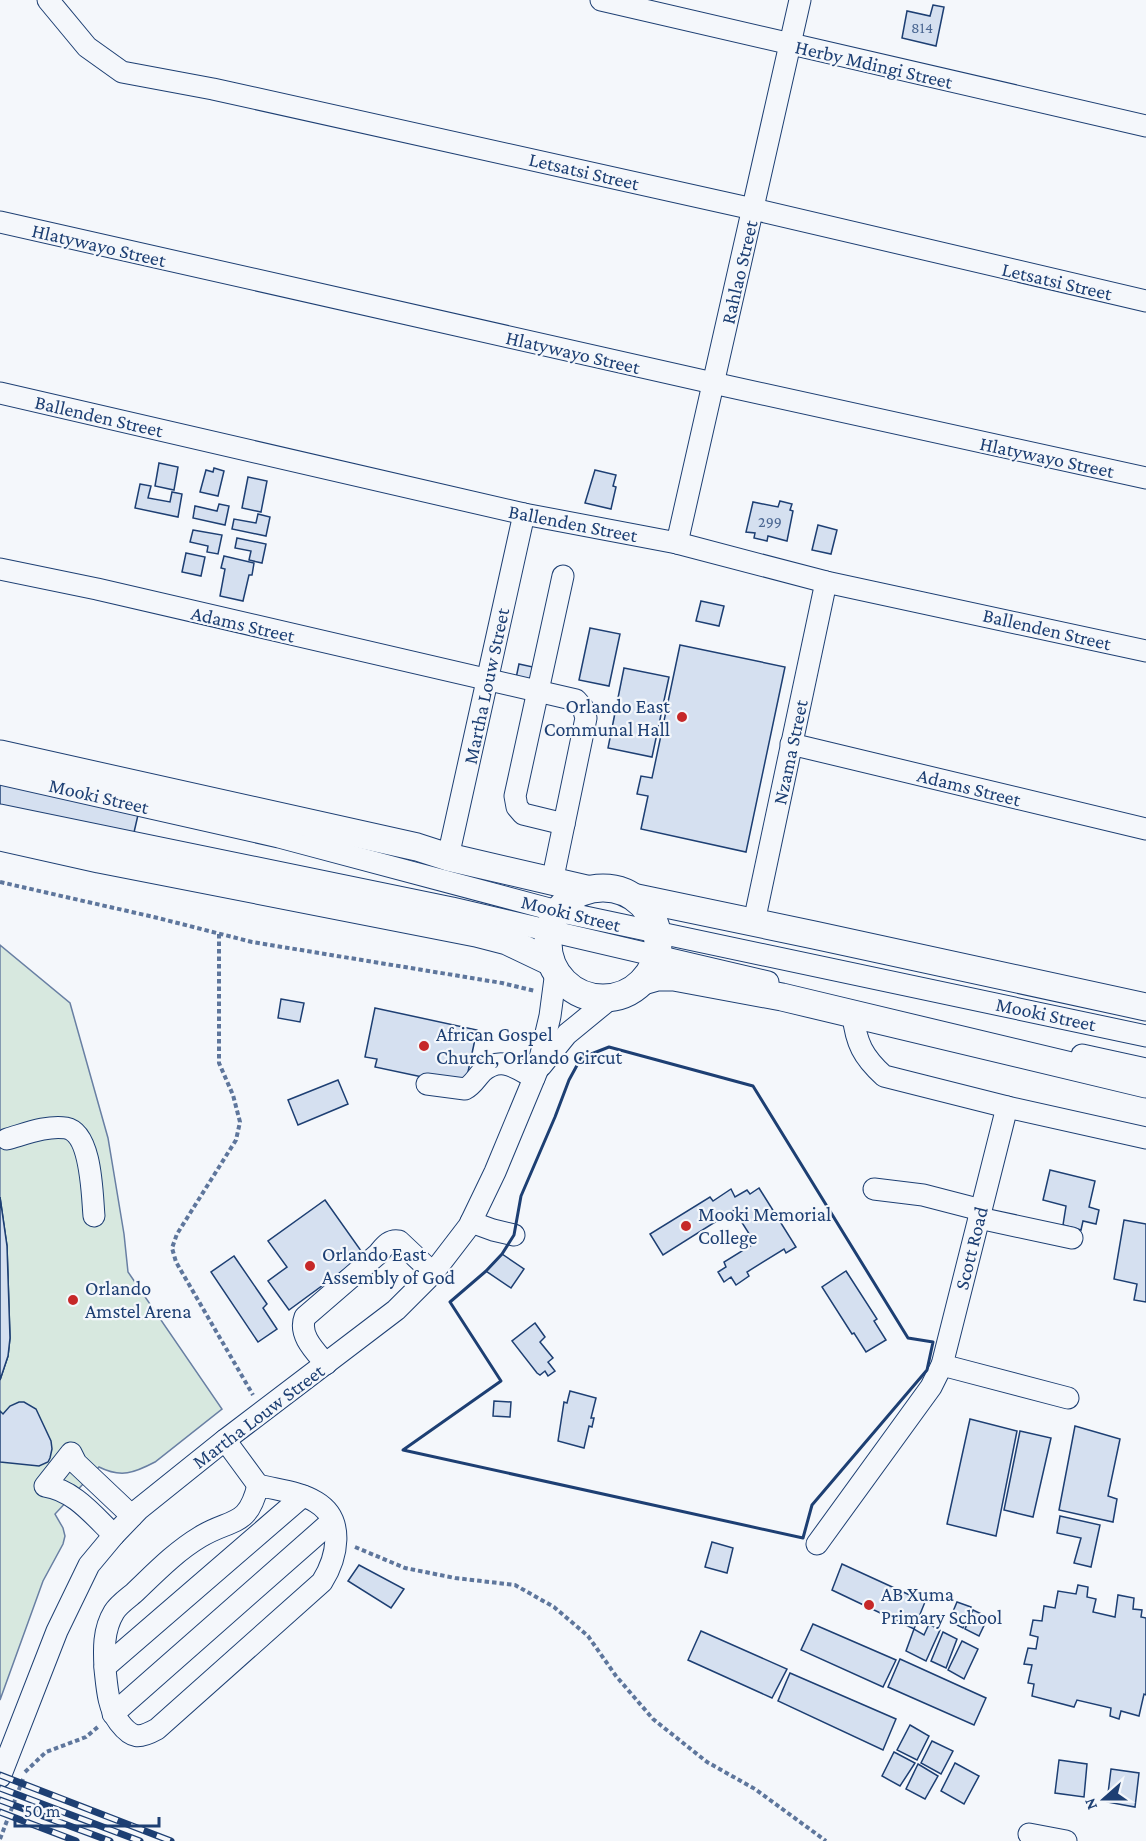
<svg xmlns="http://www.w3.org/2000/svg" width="1146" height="1841" viewBox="0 0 1146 1841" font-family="'Crimson Pro',serif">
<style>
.green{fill:#d7e8df;stroke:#687fa3;stroke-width:1.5}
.building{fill:#d5e0f0;stroke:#1d3f73;stroke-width:1.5}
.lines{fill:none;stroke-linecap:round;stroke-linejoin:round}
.minor-casing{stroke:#1d3f73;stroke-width:23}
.major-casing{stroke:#1d3f73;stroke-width:29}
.path{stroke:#5e769c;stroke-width:4;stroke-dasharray:4.5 3;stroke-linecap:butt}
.minor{stroke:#f4f7fb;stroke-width:21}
.major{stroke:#f4f7fb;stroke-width:27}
.rail-casing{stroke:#1d3f73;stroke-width:7}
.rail{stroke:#f4f7fb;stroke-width:4.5;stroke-dasharray:14;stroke-linecap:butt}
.wall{stroke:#1d3f73;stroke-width:3}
.poi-dot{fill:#c62828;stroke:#f4f7fb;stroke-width:2}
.labels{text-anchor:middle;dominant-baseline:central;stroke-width:4.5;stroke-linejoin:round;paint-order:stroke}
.number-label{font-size:16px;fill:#4b6792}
.street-label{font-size:20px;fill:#1d3f73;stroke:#f4f7fb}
.poi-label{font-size:20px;fill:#1d3f73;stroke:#f4f7fb;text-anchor:start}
</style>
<rect width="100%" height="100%" fill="#f4f7fb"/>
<!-- green -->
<path class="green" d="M0 945 70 1003 108 1138 124 1234 128 1272 222 1409 155 1462C134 1473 121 1478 99 1467L55 1514 63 1528 65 1536 63 1544 43 1581 0 1700Z"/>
<!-- building -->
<g class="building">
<path d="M933 5 944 7 936 46 902 38 907 11 930 16Z"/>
<path d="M159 463 178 467 174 490 155 486Z"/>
<path d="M214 468 224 471 218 496 200 492 206 470 213 472Z"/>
<path d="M595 470 616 475 613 486 616 487 611 509 585 503Z"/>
<path d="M248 477 267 481 261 512 242 508Z"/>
<path d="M140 484 151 486 148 498 170 502 172 492 182 494 178 517 135 508Z"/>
<path d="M780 501 792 504 790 510 793 511 787 541 768 536 767 541 754 538 755 533 746 532 753 502 778 507Z"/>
<path d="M219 504 229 506 225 525 193 518 195 506 217 511Z"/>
<path d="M258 514 270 517 266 536 232 529 234 519 256 523Z"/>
<path d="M818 525 837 530 831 554 812 550Z"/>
<path d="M193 530 222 535 218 554 207 552 208 546 190 542Z"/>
<path d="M237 538 266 544 262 563 249 560 251 551 235 548Z"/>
<path d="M186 553 205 557 201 576 182 572Z"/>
<path d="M224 556 254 563 252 575H249L243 601 220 596 225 569 221 568Z"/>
<path d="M701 601 724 606 719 626 696 621Z"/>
<path d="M590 628 620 634 609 686 579 680Z"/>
<path d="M680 645 785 667 746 852 641 829 648 796 637 794 641 776 652 778Z"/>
<path d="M519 664 533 667 531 680 516 678Z"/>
<path d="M624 668 669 677 652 757 608 748Z"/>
<path d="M0 784 138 815 132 841 0 812Z"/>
<path d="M281 999 304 1003 300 1022 278 1018Z"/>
<path d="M375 1008 477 1030 465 1086 375 1067 377 1059 365 1057Z"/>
<path d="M338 1080 348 1104 298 1125 288 1100Z"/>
<path d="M1050 1170 1095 1181 1089 1207 1099 1210 1096 1224 1083 1221 1081 1230 1063 1225 1066 1206 1043 1200Z"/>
<path d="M759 1188 796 1247 786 1253 784 1249 747 1272 749 1276 736 1285 731 1277 724 1282 718 1272 726 1267 724 1262 755 1243 734 1210 663 1255 650 1234 710 1197 713 1201 731 1189 735 1197 747 1190 750 1194Z"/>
<path d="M0 1197 7 1246 10 1338 8 1356 0 1380Z"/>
<path d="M0 1197 7 1246 10 1338 8 1356 0 1380Z"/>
<path d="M325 1200 364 1255 289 1310 268 1281 287 1267 268 1241Z"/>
<path d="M1124 1220 1146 1224V1302L1134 1300 1137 1284 1114 1279Z"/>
<path d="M502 1254 524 1269 511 1288 486 1271Z"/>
<path d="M234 1256 267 1304 263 1308 277 1329 258 1342 211 1272Z"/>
<path d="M846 1271 877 1319 874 1321 886 1340 866 1352 854 1333 852 1334 822 1287Z"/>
<path d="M535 1323 545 1337 540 1342 553 1358 548 1362 555 1371 548 1376 545 1371 540 1375 537 1373 512 1341Z"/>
<path d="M570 1391 596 1398 591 1418H594L592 1427 589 1426 584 1448 558 1441 564 1402 567 1403Z"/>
<path d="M494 1401 511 1402 510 1417 493 1416Z"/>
<path d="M19 1402H24L36 1409 51 1441 52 1449 50 1458 48 1462 39 1466 0 1462V1411L3 1414 10 1406Z"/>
<path d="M970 1419 1017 1431 996 1536 947 1524Z"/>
<path d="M1075 1426 1120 1439 1108 1496 1117 1499 1113 1522 1059 1510Z"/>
<path d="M1020 1431 1051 1438 1033 1517 1004 1510Z"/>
<path d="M1060 1516 1100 1525 1091 1567 1074 1563 1081 1538 1057 1533Z"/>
<path d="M712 1542 733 1548 727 1573 705 1567Z"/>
<path d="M842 1564 925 1602 914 1629 832 1590Z"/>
<path d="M359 1565 404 1589 391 1608 348 1581Z"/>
<path d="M1078 1585 1088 1587 1087 1597 1096 1599 1093 1612 1115 1617 1118 1595 1134 1598 1133 1609 1142 1610 1141 1617 1146 1618V1695L1144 1694 1139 1716 1121 1711 1119 1719 1110 1716 1111 1708 1077 1700 1074 1707 1032 1696 1034 1684 1028 1683 1032 1665 1024 1664 1028 1648 1036 1649 1038 1637 1030 1635 1033 1620 1042 1621 1044 1606 1055 1608 1058 1591 1076 1594Z"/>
<path d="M957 1602 971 1607 963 1628 949 1621Z"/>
<path d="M973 1610 988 1617 979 1636 965 1629Z"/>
<path d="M813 1624 896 1660 883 1687 801 1650Z"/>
<path d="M929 1624 940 1630 926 1661 906 1651 914 1629 924 1635Z"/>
<path d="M701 1631 787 1669 772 1698 688 1660Z"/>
<path d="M943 1632 957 1639 946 1668 931 1661Z"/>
<path d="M962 1641 978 1649 964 1679 948 1670Z"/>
<path d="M900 1659 986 1698 974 1725 888 1687Z"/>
<path d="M790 1673 896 1719 883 1750 778 1701Z"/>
<path d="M910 1725 929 1736 917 1760 897 1750Z"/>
<path d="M932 1741 953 1751 941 1774 921 1763Z"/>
<path d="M894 1752 915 1763 900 1786 882 1776Z"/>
<path d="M1059 1760 1087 1764 1084 1797 1055 1793Z"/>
<path d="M955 1763 979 1776 964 1804 941 1791Z"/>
<path d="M918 1764 938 1776 925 1799 906 1789Z"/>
<path d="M1111 1769 1139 1773 1135 1807 1107 1802Z"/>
</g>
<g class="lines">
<defs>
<g id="minor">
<path d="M48 0 87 47 122 72 213 89 753 209 1146 301"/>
<path d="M601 0 1146 126"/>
<path d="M0 222 713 383 1146 478"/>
<path d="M0 393 524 514 677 543 826 582 1146 651"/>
<path d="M677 543 800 0"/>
<path d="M0 569 97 589 576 700 583 708 586 718 552 882"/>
<path d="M563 576 515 796 517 807 523 814 564 824"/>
<path d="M791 744 1146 829"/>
<path d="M0 774 279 837 557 911 1146 1036"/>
<path d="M0 815 452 908 768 982"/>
<path d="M448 857 524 514"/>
<path d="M754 922 826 582"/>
<path d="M853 1015C856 1043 863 1057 884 1076L1007 1107 1146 1138"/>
<path d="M1082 1055 1146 1069"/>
<path d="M541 1066 567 1034 611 998"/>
<path d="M427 1084 465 1089C473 1085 476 1078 482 1072 501 1055 516 1068 534 1078"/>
<path d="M7 1139C25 1134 47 1125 66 1128 92 1133 92 1195 94 1216"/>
<path d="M874 1189 923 1195 981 1210"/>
<path d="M979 1218 1072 1238"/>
<path d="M471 1222 493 1230 514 1235"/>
<path d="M326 1364C315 1351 298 1335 305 1317L378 1254C384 1247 389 1239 399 1241L433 1273"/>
<path d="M942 1365 1068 1398"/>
<path d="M225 1440 258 1485"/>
<path d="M258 1485C277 1490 300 1492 316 1502 346 1520 337 1558 322 1582L157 1729C139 1739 132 1739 119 1722 108 1708 107 1687 105 1669 104 1650 103 1630 114 1612 118 1605 128 1598 134 1593 155 1573 175 1552 200 1537 231 1518 248 1528 258 1485Z"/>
<path d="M114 1535C94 1516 74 1490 45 1486L71 1453 76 1463 132 1516"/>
<path d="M817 1544 931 1387 942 1365 1007 1107"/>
<path d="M105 1667 303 1496"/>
<path d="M113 1714 332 1521"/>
<path d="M0 1777 57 1631 89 1565 114 1535 139 1509 225 1440 396 1310 433 1273 469 1226 495 1172 537 1071 550 1016 556 971"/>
<path d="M1029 1834 1066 1841"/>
</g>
<g id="major">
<path d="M0 754 417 847 448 857 586 889"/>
<path d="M0 837 99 859 476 933 507 941 551 962"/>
<circle cx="603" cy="943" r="55"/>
<path d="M637 898 814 935 1146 1007"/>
<path d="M643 981 657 977H674L782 997 1146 1084"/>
</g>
</defs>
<!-- minor casing -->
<use href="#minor" class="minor-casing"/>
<!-- major casing -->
<use href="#major" class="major-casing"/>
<!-- path -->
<g class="path">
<path d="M0 882 158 918 252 942 502 983 535 991"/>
<path d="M219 934V1063L233 1095 240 1122 236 1140 177 1234 172 1248 176 1262 253 1395"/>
<path d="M355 1547 405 1568 455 1578 515 1585 554 1607 588 1636 616 1676 653 1719 707 1762 755 1789 826 1841"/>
<path d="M25 1772 46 1752 86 1737 99 1726"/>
<path d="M0 1839 23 1779"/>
</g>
<!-- minor -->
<use href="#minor" class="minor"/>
<!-- major -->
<use href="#major" class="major"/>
<defs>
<g id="rail">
<path d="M0 1775 171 1841"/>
<path d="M0 1788 140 1841"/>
<path d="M0 1800 110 1841"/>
<path d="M0 1812 76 1841"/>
</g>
</defs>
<!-- rail casing -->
<use href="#rail" class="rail-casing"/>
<!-- rail -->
<use href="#rail" class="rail"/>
<!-- wall -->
<path class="wall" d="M609 1047 753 1086 908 1338 933 1342 927 1370 812 1505 803 1538 403 1450 501 1381 450 1302 486 1271 502 1254 514 1235 521 1196 555 1117 569 1080 581 1058Z"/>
</g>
<!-- markers -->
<g class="poi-dot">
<circle cx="682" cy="717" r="6"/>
<circle cx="424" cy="1046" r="6"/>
<circle cx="686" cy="1226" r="6"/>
<circle cx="310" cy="1266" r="6"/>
<circle cx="73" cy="1300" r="6"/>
<circle cx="869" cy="1605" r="6"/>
</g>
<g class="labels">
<!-- number labels -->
<g class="number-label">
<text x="922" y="27">814</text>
<text x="770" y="521">299</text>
</g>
<!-- street labels -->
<g class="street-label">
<text transform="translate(874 64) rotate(13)">Herby Mdingi Street</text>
<text transform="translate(584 171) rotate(13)">Letsatsi Street</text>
<text transform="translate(99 245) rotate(13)">Hlatywayo Street</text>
<text transform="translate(739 272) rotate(-77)">Rahlao Street</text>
<text transform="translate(1057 281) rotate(13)">Letsatsi Street</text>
<text transform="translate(573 352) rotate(13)">Hlatywayo Street</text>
<text transform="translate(99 416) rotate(13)">Ballenden Street</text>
<text transform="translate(1047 457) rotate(12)">Hlatywayo Street</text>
<text transform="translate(573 523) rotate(11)">Ballenden Street</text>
<text transform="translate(243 624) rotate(13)">Adams Street</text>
<text transform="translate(1047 629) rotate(13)">Ballenden Street</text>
<text transform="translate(486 686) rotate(-78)">Martha Louw Street</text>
<text transform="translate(790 752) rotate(-78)">Nzama Street</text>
<text transform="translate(969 787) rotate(14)">Adams Street</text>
<text transform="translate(99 796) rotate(13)">Mooki Street</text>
<text transform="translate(571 913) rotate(14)">Mooki Street</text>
<text transform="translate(1046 1014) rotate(12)">Mooki Street</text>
<text transform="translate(971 1248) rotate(-76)">Scott Road</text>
<text transform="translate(258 1416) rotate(-37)">Martha Louw Street</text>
</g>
<!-- poi labels -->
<g class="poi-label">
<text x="670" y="706" text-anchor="end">Orlando East<tspan x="670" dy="23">Communal Hall</tspan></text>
<text x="436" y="1034">African Gospel<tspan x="436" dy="23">Church, Orlando Circut</tspan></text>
<text x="698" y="1214">Mooki Memorial<tspan x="698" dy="23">College</tspan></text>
<text x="322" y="1254">Orlando East<tspan x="322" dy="23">Assembly of God</tspan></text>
<text x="85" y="1288">Orlando<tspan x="85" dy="23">Amstel Arena</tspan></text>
<text x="881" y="1594">AB Xuma<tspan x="881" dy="23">Primary School</tspan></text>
</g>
</g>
<!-- north arrow -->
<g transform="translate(1104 1799) rotate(249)" stroke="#f4f7fb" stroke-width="4.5" paint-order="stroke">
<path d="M0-4.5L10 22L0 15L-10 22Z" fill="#1d3f73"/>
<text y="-9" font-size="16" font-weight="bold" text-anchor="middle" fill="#1d3f73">N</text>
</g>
<!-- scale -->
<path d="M15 1817v9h144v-9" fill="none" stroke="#1d3f73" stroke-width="3"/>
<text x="24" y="1817" font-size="18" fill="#1d3f73" stroke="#f4f7fb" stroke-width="4.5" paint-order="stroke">50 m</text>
</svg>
